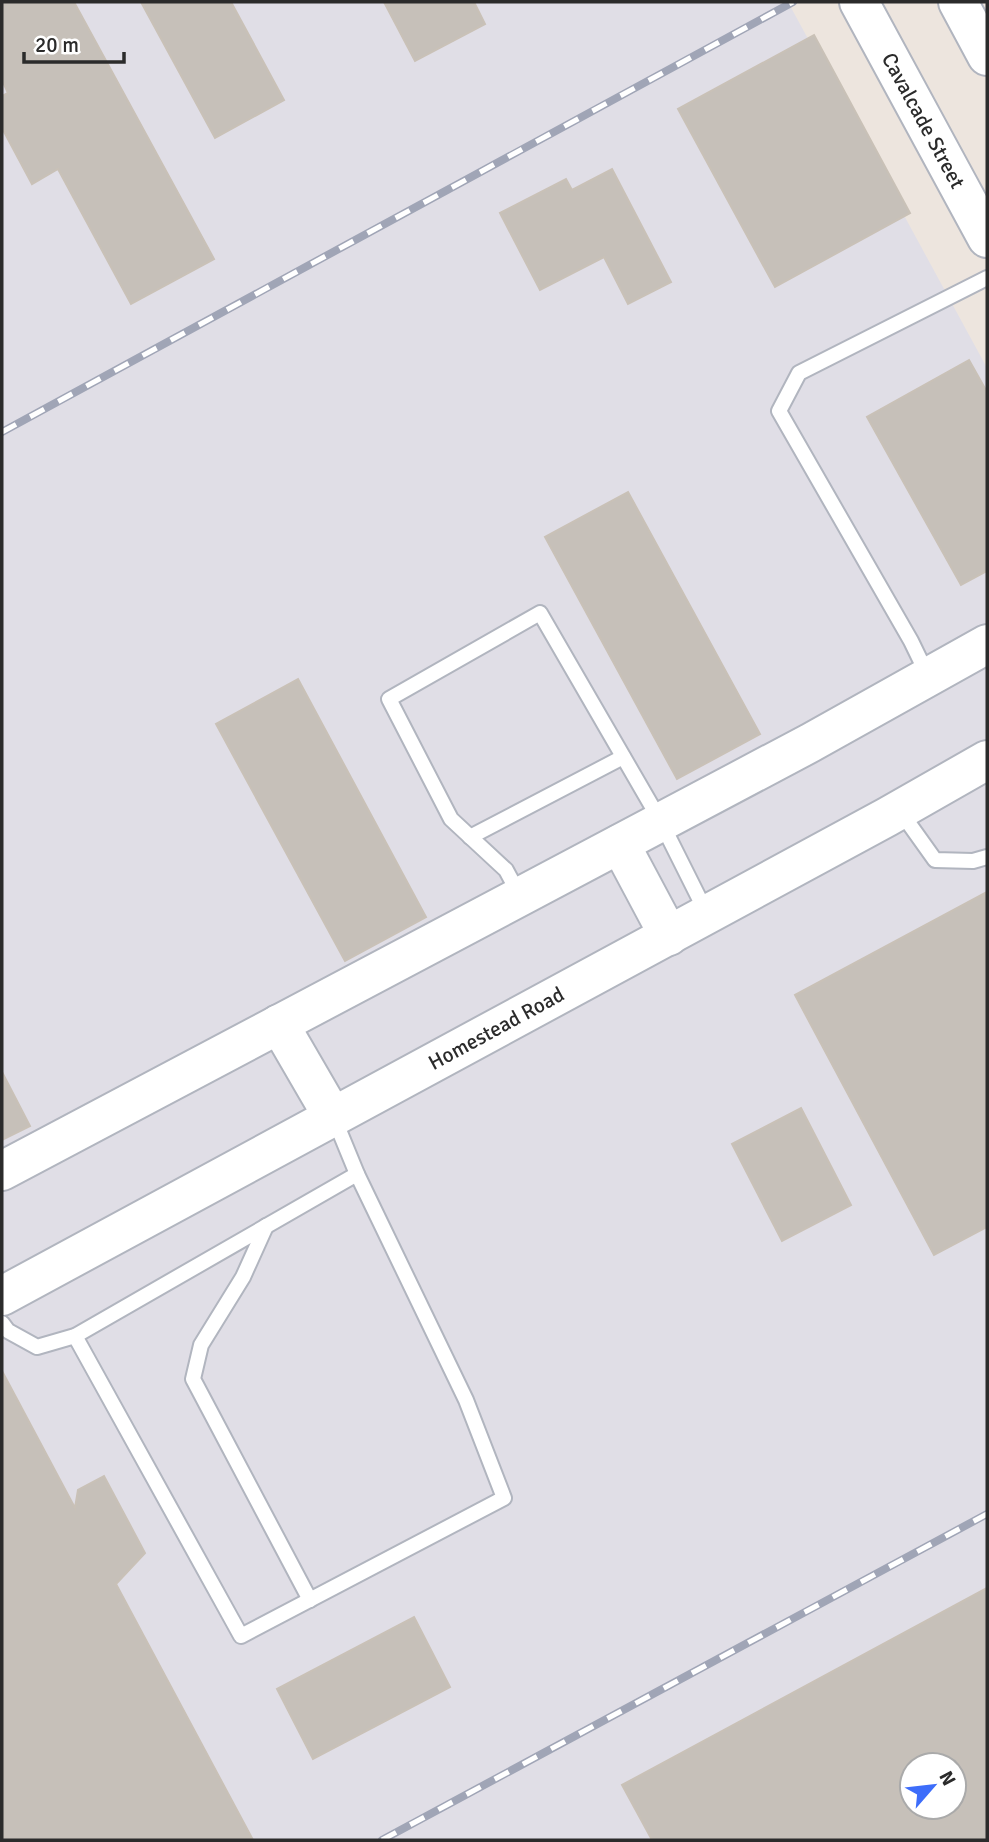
<svg xmlns="http://www.w3.org/2000/svg" width="989" height="1842" viewBox="0 0 989 1842" font-family="Signika,sans-serif">
<style>
.industrial{fill:#e0dee6;fill-rule:evenodd}
.building{fill:#c6c0b9;stroke:#c9c1b7;stroke-width:2;fill-rule:evenodd}
.lines{fill:none;stroke-linecap:round;stroke-linejoin:round}
.lane-casing{stroke:#b1b5bf;stroke-width:18}
.secondary-casing{stroke:#b1b5bf;stroke-width:42}
.lane{stroke:#fff;stroke-width:14}
.secondary{stroke:#fff;stroke-width:38}
.rail-casing{stroke:#a0a5b6;stroke-width:8}
.rail{stroke:#fff;stroke-width:5;stroke-dasharray:16;stroke-linecap:butt}
.labels{text-anchor:middle;dominant-baseline:central;stroke-width:5;stroke-linejoin:round;paint-order:stroke}
.street-label{font-size:21px;fill:#2b2b2b;stroke:#fff}
</style>
<rect width="100%" height="100%" fill="#ede5de"/>
<!-- industrial -->
<path class="industrial" d="M2 2H788L987 368V1840H2ZM912 1765H954V1807H912Z"/>
<!-- building -->
<g class="building">
<path d="M2 2H74L214 259 131 304 58 169 32 184 2 128V96L8 93 2 80Z"/>
<path d="M141 2H231L284 100 215 138Z"/>
<path d="M384 2H474L485 24 415 61Z"/>
<path d="M814 35 910 213 775 287 678 109Z"/>
<path d="M612 169 671 282 628 304 604 257 540 290 500 213 566 179 572 190Z"/>
<path d="M969 360 987 392V571L961 585 867 417Z"/>
<path d="M628 492 760 734 677 779 545 537Z"/>
<path d="M298 679 426 917 345 961 216 724Z"/>
<path d="M987 892V1227L934 1255 795 995Z"/>
<path d="M2 1072 30 1126 2 1140Z"/>
<path d="M801 1108 851 1205 782 1241 732 1144Z"/>
<path d="M2 1371 75 1508 78 1490 104 1476 145 1553 116 1584 253 1840H2Z"/>
<path d="M987 1588V1840H652L622 1785ZM912 1765H954V1807H912Z"/>
<path d="M414 1617 450 1687 313 1759 277 1689Z"/>
</g>
<g class="lines">
<defs>
<g id="lane">
<path d="M927 674 911 641 779 411 799 373 987 278"/>
<path d="M900 811 935 860 973 861 987 857"/>
<path d="M470 837 623 757"/>
<path d="M520 896 506 870 451 819 389 699 540 613 661 822 707 914"/>
<path d="M266 1226 243 1277 201 1345 193 1379 310 1600"/>
<path d="M2 1323 8 1331 37 1347 75 1336 357 1174"/>
<path d="M75 1336 241 1636 504 1498 466 1400 357 1174 334 1118"/>
</g>
<g id="secondary">
<path id="s1" d="M859 2 987 238"/>
<path d="M958 2 987 56"/>
<path d="M620 844 669 936"/>
<path d="M279 1024 333 1117"/>
<path d="M2 1171 810 743 987 644"/>
<path id="s2" d="M2 1296 887 817 987 760"/>
</g>
</defs>
<!-- lane casing -->
<use href="#lane" class="lane-casing"/>
<!-- secondary casing -->
<use href="#secondary" class="secondary-casing"/>
<!-- lane -->
<use href="#lane" class="lane"/>
<!-- secondary -->
<use href="#secondary" class="secondary"/>
<defs>
<g id="rail">
<path d="M2 432 793 2"/>
<path d="M382 1840 987 1514"/>
</g>
</defs>
<!-- rail casing -->
<use href="#rail" class="rail-casing"/>
<!-- rail -->
<use href="#rail" class="rail"/>
</g>
<g class="labels">
<!-- street labels -->
<g class="street-label">
<text stroke="none"><textPath href="#s1" startOffset="135">Cavalcade Street</textPath></text>
<text stroke="none"><textPath href="#s2" startOffset="562">Homestead Road</textPath></text>
</g>
</g>
<!-- border -->
<rect width="989" height="1842" fill="none" stroke="#2b2b2b" stroke-width="7"/>
<!-- north arrow -->
<g transform="translate(933 1786) rotate(62)"><circle r="33" fill="#ffffff" stroke="#aaaaaa" stroke-width="2"/>
<path d="M0-5L12 26L0 18L-12 26Z" fill="#3d6dfa"/>
<text y="-10" font-size="19" font-weight="bold" text-anchor="middle" fill="#2b2b2b">N</text>
</g>
<!-- scale -->
<path d="M24 52v10h100v-10" fill="none" stroke="#2b2b2b" stroke-width="3.5"/>
<text x="35" y="52" font-size="21" fill="#2b2b2b" stroke="#ffffff" stroke-width="5" paint-order="stroke">20 m</text>
</svg>
